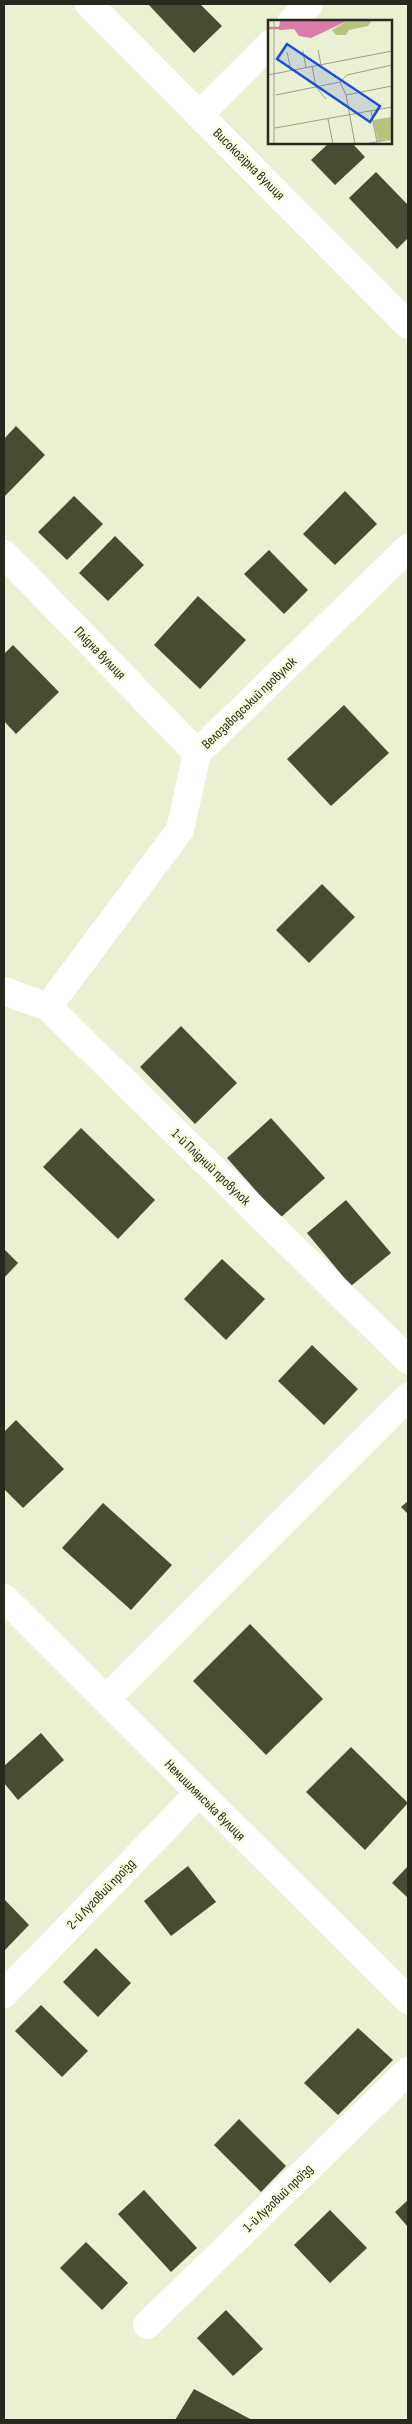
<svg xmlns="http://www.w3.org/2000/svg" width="412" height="2424" viewBox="0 0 412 2424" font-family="'Sofia Sans Condensed',sans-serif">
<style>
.building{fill:#484c33}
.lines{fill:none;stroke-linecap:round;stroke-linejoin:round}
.minor{stroke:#fff;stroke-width:28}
.labels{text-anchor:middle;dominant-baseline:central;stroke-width:5;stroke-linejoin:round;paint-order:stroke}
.street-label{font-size:14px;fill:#27291e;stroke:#f7fddf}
.inset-river{fill:none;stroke:#da7ba9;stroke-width:2.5}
.inset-road{fill:none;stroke:#9ca08a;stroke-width:1}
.view{fill:#1d4ed8;fill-opacity:0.15;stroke:#1d4ed8;stroke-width:2.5}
.inset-edge{fill:none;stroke:#27291e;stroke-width:2.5}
</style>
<rect width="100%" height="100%" fill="#eaf0d2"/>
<!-- building -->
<g class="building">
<path d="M148 4H200L222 26 194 53Z"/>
<path d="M330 142H351L365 157 335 185 311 160Z"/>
<path d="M376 172 408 205V238L397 249 349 198Z"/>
<path d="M16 426 45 455 5 496 4 439Z"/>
<path d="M345 491 377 524 335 565 303 534Z"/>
<path d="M74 496 103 524 67 560 38 532Z"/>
<path d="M115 536 144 565 108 601 79 573Z"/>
<path d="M269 550 308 590 284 614 244 574Z"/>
<path d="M198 596 246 640 200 689 154 645Z"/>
<path d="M13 645 59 692 16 734 4 721V654Z"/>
<path d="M344 705 389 753 331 806 287 759Z"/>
<path d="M322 884 355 917 309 963 276 930Z"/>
<path d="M181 1026 237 1083 195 1124 140 1067Z"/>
<path d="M271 1118 325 1178 280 1218 227 1158Z"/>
<path d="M81 1128 155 1200 118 1239 43 1167Z"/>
<path d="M346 1200 391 1253 351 1286 307 1233Z"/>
<path d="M4 1249 18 1263 4 1278Z"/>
<path d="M222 1259 265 1299 226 1340 184 1299Z"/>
<path d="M312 1345 358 1389 324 1425 278 1381Z"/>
<path d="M16 1420 64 1469 23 1508 4 1489V1432Z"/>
<path d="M408 1501V1514L401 1507Z"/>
<path d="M103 1503 172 1565 131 1610 62 1548Z"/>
<path d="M250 1624 323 1699 266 1755 193 1681Z"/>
<path d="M41 1733 64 1760 18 1800 4 1783V1766Z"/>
<path d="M351 1747 408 1803 365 1850 306 1792Z"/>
<path d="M188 1866 216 1902 171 1936 144 1901Z"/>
<path d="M408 1866V1898L392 1883Z"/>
<path d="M4 1899 29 1925 4 1951Z"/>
<path d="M96 1948 131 1983 98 2017 63 1982Z"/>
<path d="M41 2005 88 2051 62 2077 15 2031Z"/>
<path d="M358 2028 393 2060 338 2115 304 2083Z"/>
<path d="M239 2119 286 2166 261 2192 214 2145Z"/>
<path d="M144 2190 197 2248 171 2272 118 2214Z"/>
<path d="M408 2200V2227L395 2212Z"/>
<path d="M330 2210 367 2248 330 2283 294 2245Z"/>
<path d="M86 2242 128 2283 102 2310 60 2268Z"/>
<path d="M226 2310 263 2349 233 2376 197 2338Z"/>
<path d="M194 2389 252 2420H175Z"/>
</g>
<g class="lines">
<!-- minor -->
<g class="minor">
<path d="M89 4 408 325"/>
<path d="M292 21 309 4"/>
<path d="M199 115 270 44"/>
<path d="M4 554 197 753"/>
<path d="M4 991 48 1007 408 1360"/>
<path d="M48 1007 180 830 197 753 408 548"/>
<path d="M4 1598 408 2000"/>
<path d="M106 1699 408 1397"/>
<path d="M4 1994 198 1794"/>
<path d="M147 2325 408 2071"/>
</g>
</g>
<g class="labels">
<!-- street labels -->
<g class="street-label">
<text transform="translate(249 164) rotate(45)">Високогірна вулиця</text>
<text transform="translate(100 653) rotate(46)">Плідна вулиця</text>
<text transform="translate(249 703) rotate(-44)">Велозаводський провулок</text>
<text transform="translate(211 1167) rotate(44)">1-й Плідний провулок</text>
<text transform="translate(205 1800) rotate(45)">Немишлянська вулиця</text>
<text transform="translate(101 1894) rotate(-46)">2-й Луговий проїзд</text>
<text transform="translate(278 2198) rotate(-44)">1-й Луговий проїзд</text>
</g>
</g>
<!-- overview -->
<g transform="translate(268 20)">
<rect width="124" height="124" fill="#eaf0d2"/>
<path d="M81 0H104L100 6 81 10 78 15H68L64 10ZM124 97V118L110 121 105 100Z" fill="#b8c47d"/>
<path d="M12 0H81L43 18 31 16 26 9 11 10Z" fill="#da7ba9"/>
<path class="inset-river" d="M0 8H11L18 0"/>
<path class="inset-road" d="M50 30 53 45M35 31 38 48M19 32 23 51M44 46 48 67 58 79M0 55 124 31M72 62 78 75 87 124M8 75 72 62 79 55 124 45M78 75 124 66M103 91 109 122M60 99 65 124M7 108 124 87M6 124V0M97 124 124 119"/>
<path class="view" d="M19 24 112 86 102 102 9 39Z"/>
<rect width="124" height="124" class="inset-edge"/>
</g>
<!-- border -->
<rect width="412" height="2424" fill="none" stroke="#27291e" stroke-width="10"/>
</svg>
